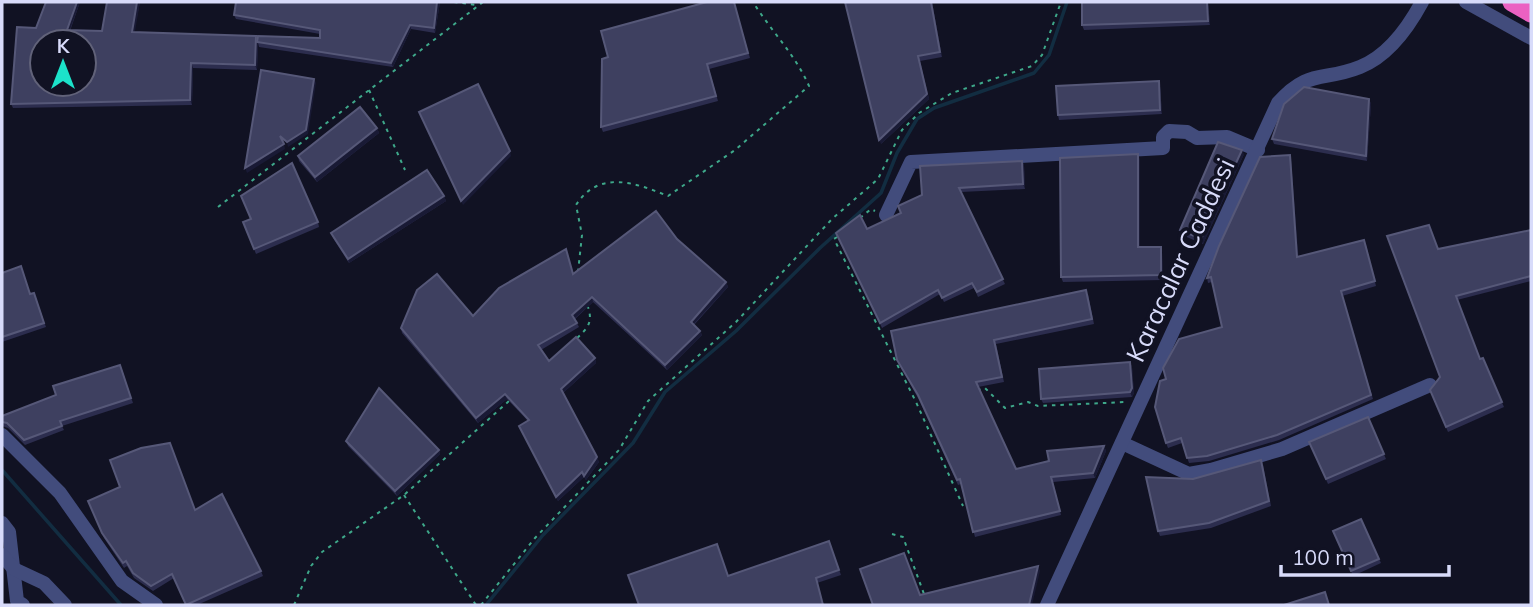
<svg xmlns="http://www.w3.org/2000/svg" width="1533" height="607" viewBox="0 0 1533 607" font-family="Mulish,sans-serif">
<style>
.lines{fill:none;stroke-linecap:round;stroke-linejoin:round}
.stream{stroke:#122d41;stroke-width:3.5}
.path{stroke:#3ea88a;stroke-width:2;stroke-dasharray:3.5 5;stroke-linecap:butt}
.minor{stroke:#424c7c;stroke-width:14}
.highway{stroke:#eb61c2;stroke-width:19}
.wall{fill:#2c2d4e}
.shaded-wall{fill:#191a35}
.building{fill:#3e4060;stroke:#565878;stroke-width:2;fill-rule:evenodd}
.labels{text-anchor:middle;dominant-baseline:central;stroke-width:7;stroke-linejoin:round;paint-order:stroke}
.street-label{font-size:26px;fill:#d8dbfa;stroke:#111223}
</style>
<rect width="100%" height="100%" fill="#111223"/>
<g class="lines">
<!-- stream -->
<g class="stream">
<path d="M2 470 121 605"/>
<path d="M486 605 543 535 633 443 665 392 736 331 820 248 881 193 897 153 917 119 934 108 1034 73 1049 55 1067 2"/>
</g>
<!-- path -->
<g class="path">
<path d="M454 2 477 5"/>
<path d="M369 90 405 170"/>
<path d="M218 207 483 2"/>
<path d="M860 218 871 209 875 211"/>
<path d="M837 237 834 239 916 402 963 506"/>
<path d="M578 272 582 235 576 205C599 169 636 183 668 196L735 150 809 86C795 54 771 31 753 2"/>
<path d="M577 338C588 328 593 322 588 307"/>
<path d="M977 390 985 388 1005 408 1028 402 1038 406 1126 402"/>
<path d="M404 495 476 605"/>
<path d="M892 534 903 537 924 594"/>
<path d="M294 605 311 566 322 552 404 495 509 401"/>
<path d="M481 605 535 538 619 450 648 401 736 322 832 219 878 179 902 130 919 113 952 93 1032 66 1042 55 1061 2"/>
</g>
<!-- minor -->
<g class="minor">
<path d="M1466 2 1531 38"/>
<path d="M886 215 911 162 1163 148V137L1169 131 1187 132 1197 138 1227 137 1258 150"/>
<path d="M2 435 60 493 122 581 156 605"/>
<path d="M1122 443 1189 474 1211 470 1282 449 1430 385"/>
<path d="M2 523 9 532 17 601 23 605"/>
<path d="M2 555 14 569 44 583 65 605"/>
<path d="M1047 605 1278 103C1309 68 1323 82 1360 67 1388 56 1408 28 1422 2"/>
</g>
<!-- highway -->
<path class="highway" d="M1512 2 1531 13"/>
</g>
<!-- wall -->
<g class="wall">
<path d="M46 2H80L70 31H102L107 2H140L134 32 256 36 257 41 320 38V34L236 19 234 15 236 2H440L435 33 411 29 393 67 259 47 258 43 257 70 193 68 192 105 13 108 11 104Z"/>
<path d="M734 2 750 58 709 69 718 101 603 132 601 127 608 57Z"/>
<path d="M932 2 942 57 920 61 929 99 881 144Z"/>
<path d="M1208 2 1210 25 1084 30 1082 25Z"/>
<path d="M1160 86 1162 114 1059 120 1058 115Z"/>
<path d="M1369 99 1371 104 1367 161 1274 144 1272 139Z"/>
<path d="M377 128 379 133 317 182 299 161 298 156Z"/>
<path d="M1244 154 1203 244 1182 235 1180 230Z"/>
<path d="M1290 155 1291 160 1298 257 1366 245 1376 286 1342 296 1373 399 1279 440 1209 461 1189 463 1182 443 1168 448 1166 443 1222 327 1212 282 1208 283 1207 278Z"/>
<path d="M1140 159V247H1161L1162 252 1163 280 1063 282 1061 277Z"/>
<path d="M1022 161 1024 165 1025 189 961 192 1005 284 978 297 974 288 944 302 940 294 882 328 836 233 867 229 900 213Z"/>
<path d="M444 196 446 201 349 263 333 238 331 233Z"/>
<path d="M243 222H318L319 227 256 254Z"/>
<path d="M1531 230V281L1457 300 1480 359 1483 358 1504 407 1448 432 1430 390 1440 377 1438 249Z"/>
<path d="M677 239 726 282 728 287 694 325 700 331 702 335 667 370 593 302 575 319 579 327 541 350 549 361 595 358 596 363 563 393 599 462 586 480 584 477 558 501 521 430 519 426 528 421 507 399 478 423 402 333 401 328 473 316 574 274Z"/>
<path d="M2 273 30 294 34 293 46 327 2 342Z"/>
<path d="M1088 294 1094 324 996 344 1004 382 978 387 1016 469 1104 446 1106 451 1095 478 1053 482 1061 515 975 537 961 484 958 485 919 400 897 360Z"/>
<path d="M1130 362 1132 367 1134 393 1132 397 1043 403 1041 399Z"/>
<path d="M120 365 133 403 62 426 64 430 25 445 8 428 2 426V416L56 395Z"/>
<path d="M1368 417 1386 459 1328 484 1309 442Z"/>
<path d="M346 441 439 450 440 454 397 496 348 446Z"/>
<path d="M1263 465 1271 506 1211 528 1160 536 1158 531 1193 479Z"/>
<path d="M120 487 195 510 261 571 263 576 197 605H186L174 578 153 591 134 578 127 566 124 568 104 538 88 501Z"/>
<path d="M1361 519 1381 563 1353 576 1333 531Z"/>
<path d="M829 541 841 575 817 583 728 576Z"/>
</g>
<!-- shaded-wall -->
<g class="shaded-wall">
<path d="M77 2H80L68 35 67 30Z"/>
<path d="M137 2H140L134 37 132 32Z"/>
<path d="M437 2H440L435 33 434 28Z"/>
<path d="M931 2H932L942 57 940 52Z"/>
<path d="M1207 2H1208L1210 25 1208 21Z"/>
<path d="M410 25 411 29 393 67 391 63Z"/>
<path d="M256 36 258 41 257 70 255 65Z"/>
<path d="M920 61 929 99 881 144 879 140Z"/>
<path d="M191 63 193 68 192 105 190 100Z"/>
<path d="M314 79 316 83 308 134 288 147 287 142Z"/>
<path d="M1159 81 1160 86 1162 114 1160 110Z"/>
<path d="M1369 99 1371 104 1367 161 1366 156Z"/>
<path d="M377 128 379 133 317 182 315 177Z"/>
<path d="M284 144 285 149 247 173 245 168Z"/>
<path d="M1242 150 1244 154 1203 244 1201 239Z"/>
<path d="M510 151 511 156 463 205 461 201Z"/>
<path d="M1138 154 1140 159V252L1138 247Z"/>
<path d="M1290 155 1291 160 1299 262 1297 257Z"/>
<path d="M1022 161 1024 165 1025 189 1023 184Z"/>
<path d="M444 196 446 201 349 263 348 259Z"/>
<path d="M1161 247 1162 252 1163 280 1161 275Z"/>
<path d="M726 282 728 287 692 326 691 322Z"/>
<path d="M592 297 593 302 574 319 572 315Z"/>
<path d="M700 331 702 335 667 370 665 365Z"/>
<path d="M595 358 596 363 563 393 561 389Z"/>
<path d="M1130 362 1132 367 1134 393 1132 397 1130 392Z"/>
<path d="M505 394 507 399 478 423 476 418Z"/>
<path d="M1104 446 1106 451 1095 478 1093 473Z"/>
<path d="M439 450 440 454 397 496 395 491Z"/>
<path d="M597 457 599 462 586 480 584 476Z"/>
<path d="M582 472 584 477 558 501 556 497Z"/>
<path d="M1038 566 1040 571 1032 605H1029Z"/>
</g>
<!-- building -->
<g class="building">
<path d="M46 2H77L67 30 102 31 107 2H137L132 32 256 36 255 65 191 63 190 100 11 104 17 27 36 28ZM42 42H84V84H42Z"/>
<path d="M236 2H437L434 28 410 25 391 63 257 42 258 36 320 38V30L234 15Z"/>
<path d="M707 2H734L748 53 707 64 716 96 601 127 602 59 608 57 601 31Z"/>
<path d="M845 2H931L940 52 918 56 927 94 879 140Z"/>
<path d="M1082 2H1207L1208 21 1082 25Z"/>
<path d="M261 70 314 79 306 130 287 142 280 136 284 144 245 168Z"/>
<path d="M1159 81 1160 110 1058 115 1056 86Z"/>
<path d="M478 84 510 151 461 201 419 112Z"/>
<path d="M1304 87 1369 99 1366 156 1272 139 1284 104Z"/>
<path d="M360 107 377 128 315 177 298 156Z"/>
<path d="M1218 142 1242 150 1201 239 1180 230Z"/>
<path d="M1138 154V247H1161V275L1061 277 1060 158Z"/>
<path d="M1290 155 1297 257 1364 240 1375 281 1341 291 1371 395 1277 435 1207 456 1187 458 1181 438 1166 443 1155 407 1160 381 1166 379 1163 368 1179 339 1222 327 1211 277 1207 278 1219 246 1260 157Z"/>
<path d="M1022 161 1023 184 959 188 1003 279 977 292 972 283 942 298 938 290 880 323 836 233 860 215 867 229 901 213 898 206 922 195 920 166Z"/>
<path d="M292 163 318 222 254 249 243 222 251 219 241 196Z"/>
<path d="M427 170 444 196 348 259 331 233Z"/>
<path d="M656 211 677 239 726 282 691 322 700 331 665 365 592 297 572 315 577 323 538 345 549 361 576 337 595 358 561 389 597 457 584 476 582 472 556 497 519 426 529 420 505 394 476 418 401 328 417 290 437 274 473 316 499 288 566 249 573 274Z"/>
<path d="M1429 225 1438 249 1531 230V276L1456 296 1480 359 1483 358 1502 402 1446 427 1430 390 1440 377 1387 236Z"/>
<path d="M21 266 30 294 34 293 44 323 2 337V273Z"/>
<path d="M1086 290 1092 319 994 340 1002 377 976 382 1016 469 1049 461 1047 451 1104 446 1093 473 1051 477 1060 511 973 532 960 479 957 480 918 395 897 360 891 331Z"/>
<path d="M1130 362 1132 388 1130 392 1041 399 1039 369Z"/>
<path d="M120 365 131 398 60 421 62 426 24 440 7 423 2 422V416L56 395 53 386Z"/>
<path d="M379 388 439 450 395 491 346 441Z"/>
<path d="M1368 417 1384 454 1326 479 1309 442Z"/>
<path d="M170 443 195 510 222 494 261 571 186 605 172 574 151 586 133 573 126 561 123 563 102 533 88 501 120 487 110 460 141 448Z"/>
<path d="M1261 460 1269 501 1209 523 1158 531 1146 477 1193 479Z"/>
<path d="M1361 519 1379 559 1351 571 1333 531Z"/>
<path d="M829 541 839 570 816 578 823 605H639L628 575 717 544 728 576Z"/>
<path d="M904 553 920 595 1038 566 1029 605H873L860 569Z"/>
<path d="M1325 592 1329 605H1284Z"/>
</g>
<g class="labels">
<!-- street labels -->
<g class="street-label">
<text transform="translate(1180 260) rotate(-65)">Karacalar Caddesi</text>
</g>
</g>
<!-- border -->
<rect width="1533" height="607" fill="none" stroke="#d8dbfa" stroke-width="7"/>
<!-- north arrow -->
<g transform="translate(63 63)"><circle r="33" fill="#111223" stroke="#616279" stroke-width="2"/>
<path d="M0-5L12 26L0 18L-12 26Z" fill="#1ce2ca"/>
<text y="-10" font-size="19" font-weight="bold" text-anchor="middle" fill="#d8dbfa">K</text>
</g>
<!-- scale -->
<path d="M1281 565v10h168v-10" fill="none" stroke="#d8dbfa" stroke-width="3.5"/>
<text x="1292" y="565" font-size="21" fill="#d8dbfa" stroke="#111223" stroke-width="5" paint-order="stroke">100 m</text>
</svg>
